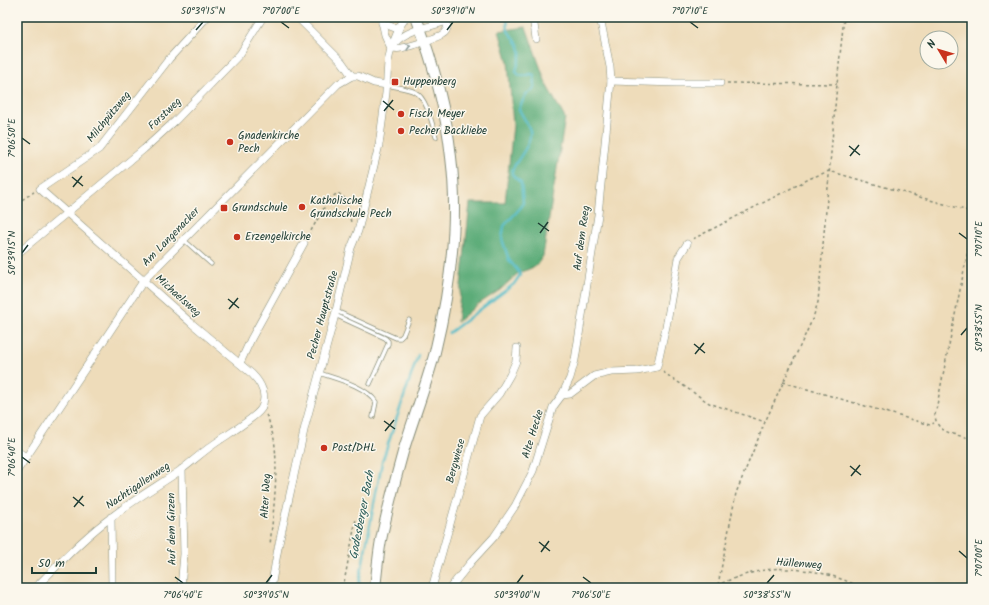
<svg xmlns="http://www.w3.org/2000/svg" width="989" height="605" viewBox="0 0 989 605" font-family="Kalam,sans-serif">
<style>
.forest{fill:#5cac78;stroke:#3e7456}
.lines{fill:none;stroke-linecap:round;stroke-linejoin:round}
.stream{stroke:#4ab8c4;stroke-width:2.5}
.lane-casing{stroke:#868c77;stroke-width:5}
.street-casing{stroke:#868c77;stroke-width:8}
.secondary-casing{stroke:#868c77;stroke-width:12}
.path{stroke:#868c77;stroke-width:1.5;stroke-dasharray:3 3;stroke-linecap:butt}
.lane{stroke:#fff;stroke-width:3.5}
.street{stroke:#fff;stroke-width:7}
.secondary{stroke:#fff;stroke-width:10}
.oneway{stroke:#8f9e9a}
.ticks{fill:none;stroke:#1f3d34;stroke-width:1.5}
.poi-dot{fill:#c8321e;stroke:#fbf7ec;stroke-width:1.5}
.labels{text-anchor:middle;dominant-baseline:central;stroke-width:3;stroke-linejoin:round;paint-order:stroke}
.poi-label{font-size:11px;fill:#1f3d34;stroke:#fbf7ec;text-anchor:start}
.street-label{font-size:11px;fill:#1f3d34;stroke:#fbf7ec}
.water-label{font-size:12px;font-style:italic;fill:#2a5c58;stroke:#fbf7ec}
.neatline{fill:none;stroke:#1f3d34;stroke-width:1.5}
.ticks-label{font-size:10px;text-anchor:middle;fill:#1f3d34}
</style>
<rect width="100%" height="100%" fill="#fbf7ec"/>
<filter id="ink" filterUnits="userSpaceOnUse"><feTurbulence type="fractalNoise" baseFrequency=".025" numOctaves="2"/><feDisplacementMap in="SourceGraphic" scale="8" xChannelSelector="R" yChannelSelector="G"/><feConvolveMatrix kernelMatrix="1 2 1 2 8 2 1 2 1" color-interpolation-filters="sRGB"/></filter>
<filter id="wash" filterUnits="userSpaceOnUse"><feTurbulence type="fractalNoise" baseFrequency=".012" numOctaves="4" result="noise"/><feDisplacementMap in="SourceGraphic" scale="16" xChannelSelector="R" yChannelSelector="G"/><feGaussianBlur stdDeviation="0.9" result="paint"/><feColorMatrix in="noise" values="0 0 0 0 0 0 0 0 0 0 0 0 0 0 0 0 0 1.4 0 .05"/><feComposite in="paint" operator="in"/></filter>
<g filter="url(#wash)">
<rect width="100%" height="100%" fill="#eedcba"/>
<!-- forest -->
<path class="forest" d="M526 27 547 86 565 118 543 256 536 266 517 274 500 290 477 305 457 322 470 203H505L513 125 508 62 499 31Z"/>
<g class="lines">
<!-- stream -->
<g class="stream">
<path d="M449 333 514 284 520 275 519 272 509 260 502 239 504 226 522 206 523 202 521 183C519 180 514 178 512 174 510 165 533 147 530 131 528 123 522 116 519 109L526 94 532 91 535 86 534 75 531 74C525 76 519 78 516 71L521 53 518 44 508 31 507 17"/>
<path d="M358 588 382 462 418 355"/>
</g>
</g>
</g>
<g filter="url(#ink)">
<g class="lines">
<defs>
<g id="lane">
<path d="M387 85C395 87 407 88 415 92 427 98 432 124 436 137"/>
<path d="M184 240 211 264"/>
<path d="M336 311 396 338H400L403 335 409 320"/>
<path d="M335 315 385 338 388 341V344L370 384"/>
<path d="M319 373C337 379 366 386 376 402L373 417"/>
</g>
<g id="street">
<path d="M297 17 342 62 352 76"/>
<path d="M381 17 385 35 391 48"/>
<path d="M533 17 536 39"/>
<path d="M382 23 395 28 400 26 406 17"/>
<path d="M395 43C407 29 431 27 447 21"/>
<path d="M391 48C395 48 398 49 401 48 408 47 442 37 445 32 449 28 447 22 447 17"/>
<path d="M611 81 676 83H720"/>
<path d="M17 254 144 149 175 121 240 54 263 17"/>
<path d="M240 363 251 339 304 243"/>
<path d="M562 395 570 394 594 376 611 372 637 371 657 367 667 322 678 258 687 244"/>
<path d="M17 451 26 457"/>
<path d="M17 471 144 280 338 84 352 76H358L374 83 387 85"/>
<path d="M111 517 112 588"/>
<path d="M35 588C60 563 85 536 113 516 135 499 159 485 181 470 194 460 206 449 220 440 230 433 255 418 261 409 268 396 261 383 252 374L190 322 40 189 99 149 169 59 207 17"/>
<path d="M181 588 184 554 182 469"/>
<path d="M271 588 278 548 305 426 335 315 351 248 358 231 379 145 386 93 388 62 391 48 400 26"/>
<path d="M432 588 463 478 480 416 499 394 510 375 516 361 517 348"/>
<path d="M450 588 471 562 494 537 515 506 533 471 553 407 562 395 570 378 575 360 598 215 611 81 610 67 600 17"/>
</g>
<path id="secondary" d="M375 588C377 572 378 556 381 540 387 511 395 481 403 452 413 419 426 386 435 352 450 290 459 221 451 157 446 109 433 62 416 17"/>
</defs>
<!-- lane casing -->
<use href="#lane" class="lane-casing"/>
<!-- street casing -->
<use href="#street" class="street-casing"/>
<!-- secondary casing -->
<use href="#secondary" class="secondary-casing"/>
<!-- path -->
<g class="path">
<path d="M727 83 837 84"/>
<path d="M17 203 34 192"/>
<path d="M972 230 935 415C936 434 956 434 972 439"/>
<path d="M308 236 329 199 338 193 347 200 351 223"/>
<path d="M693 239 811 178 829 171 972 212"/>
<path d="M663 372 709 403 765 422"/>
<path d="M783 382 930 425 934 423"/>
<path d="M266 415 268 418C270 425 272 432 274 439 279 470 273 514 270 545"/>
<path d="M718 585 736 493 765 422 813 318 818 302 837 84 844 17"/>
<path d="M343 588 356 519"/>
<path d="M711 588C730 579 752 571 773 569 778 568 783 569 788 569 815 570 838 576 862 588"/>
</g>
<!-- lane -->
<use href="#lane" class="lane"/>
<!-- street -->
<use href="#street" class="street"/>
<!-- secondary -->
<use href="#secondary" class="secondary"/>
</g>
<!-- one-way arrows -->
<defs><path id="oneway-chevron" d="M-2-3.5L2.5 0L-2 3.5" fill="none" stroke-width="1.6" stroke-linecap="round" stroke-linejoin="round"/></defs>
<use class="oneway" href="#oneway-chevron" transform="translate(408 46) rotate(-17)"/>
</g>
<!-- ticks -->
<path class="ticks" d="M281 22 289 28M690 22 698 28M196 30 203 22M447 30 453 22M383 101 394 110M384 111 393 100M22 138 30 144M849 146 860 155M850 156 859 145M72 177 83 186M73 187 82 176M538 223 549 231M540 233 548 222M959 233 967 239M22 253 28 245M228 299 239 308M229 309 238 298M961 335 967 328M694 344 705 353M695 354 704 343M384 421 395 429M385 431 394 420M22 457 30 463M850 466 861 475M851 476 860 465M73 497 84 506M74 507 83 496M539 542 550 551M959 551 967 558M541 552 549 541M175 577 183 583M583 577 591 583M266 583 272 575M517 583 523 575M767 583 774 575"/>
<!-- markers -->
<g class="poi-dot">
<rect x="391" y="78" width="8" height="8" rx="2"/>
<circle cx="401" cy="114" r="4"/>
<circle cx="401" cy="131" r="4"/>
<circle cx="230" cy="142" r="4"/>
<circle cx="302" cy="207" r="4"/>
<rect x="220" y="204" width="8" height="8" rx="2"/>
<circle cx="237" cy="237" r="4"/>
<circle cx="324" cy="448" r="4"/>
</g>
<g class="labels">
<!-- poi labels -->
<g class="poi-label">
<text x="403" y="82">Huppenberg</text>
<text x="409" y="114">Fisch Meyer</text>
<text x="409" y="131">Pecher Backliebe</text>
<text x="238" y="136">Gnadenkirche<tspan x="238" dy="13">Pech</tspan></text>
<text x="310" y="201">Katholische<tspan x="310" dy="13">Grundschule Pech</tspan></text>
<text x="232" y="208">Grundschule</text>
<text x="245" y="237">Erzengelkirche</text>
<text x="332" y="448">Post/DHL</text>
</g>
<!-- street labels -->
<g class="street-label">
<text transform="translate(165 114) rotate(-44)">Forstweg</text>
<text transform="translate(109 117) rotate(-51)">Milchpützweg</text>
<text transform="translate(171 237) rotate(-46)">Am Langenacker</text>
<text transform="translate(582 238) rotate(-82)">Auf dem Reeg</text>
<text transform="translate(178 296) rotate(42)">Michaelsweg</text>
<text transform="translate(323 315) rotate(-75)">Pecher Hauptstraße</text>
<text transform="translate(533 434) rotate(-73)">Alte Hecke</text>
<text transform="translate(456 461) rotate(-75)">Bergwiese</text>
<text transform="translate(138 486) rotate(-34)">Nachtigallenweg</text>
<text transform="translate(266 496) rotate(-87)">Alter Weg</text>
<text transform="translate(172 529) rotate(-91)">Auf dem Girzen</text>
<text transform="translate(799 564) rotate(4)">Hüllenweg</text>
</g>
<!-- water labels -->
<g class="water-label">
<text transform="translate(362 515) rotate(-79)">Godesberger Bach</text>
</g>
</g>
<!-- margin -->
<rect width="989" height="605" fill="none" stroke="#fbf7ec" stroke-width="44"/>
<!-- north arrow -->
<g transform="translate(939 50) rotate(308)"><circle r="19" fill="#fbf7ec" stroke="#a3ada2"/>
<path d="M0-3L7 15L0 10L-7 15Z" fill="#c8321e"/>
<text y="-6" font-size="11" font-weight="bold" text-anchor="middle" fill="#1f3d34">N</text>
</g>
<!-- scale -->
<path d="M32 567v6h64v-6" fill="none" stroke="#1f3d34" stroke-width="2"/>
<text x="38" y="567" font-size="12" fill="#1f3d34" stroke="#fbf7ec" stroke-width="3" paint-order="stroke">50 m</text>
<rect x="22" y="22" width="945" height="561" class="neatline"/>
<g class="ticks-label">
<text x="203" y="14">50°39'15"N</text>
<text x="281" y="14">7°07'00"E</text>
<text x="453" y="14">50°39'10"N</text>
<text x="690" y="14">7°07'10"E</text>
<text transform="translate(11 138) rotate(-90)" y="4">7°06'50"E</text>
<text transform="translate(978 239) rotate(-90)" y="4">7°07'10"E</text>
<text transform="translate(11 253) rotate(-90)" y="4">50°39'15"N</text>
<text transform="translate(978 328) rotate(-90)" y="4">50°38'55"N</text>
<text transform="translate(11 457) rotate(-90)" y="4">7°06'40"E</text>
<text transform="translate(978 558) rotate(-90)" y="4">7°07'00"E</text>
<text x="183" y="598">7°06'40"E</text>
<text x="266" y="598">50°39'05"N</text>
<text x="517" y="598">50°39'00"N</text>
<text x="591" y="598">7°06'50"E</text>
<text x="767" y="598">50°38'55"N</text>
</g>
</svg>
